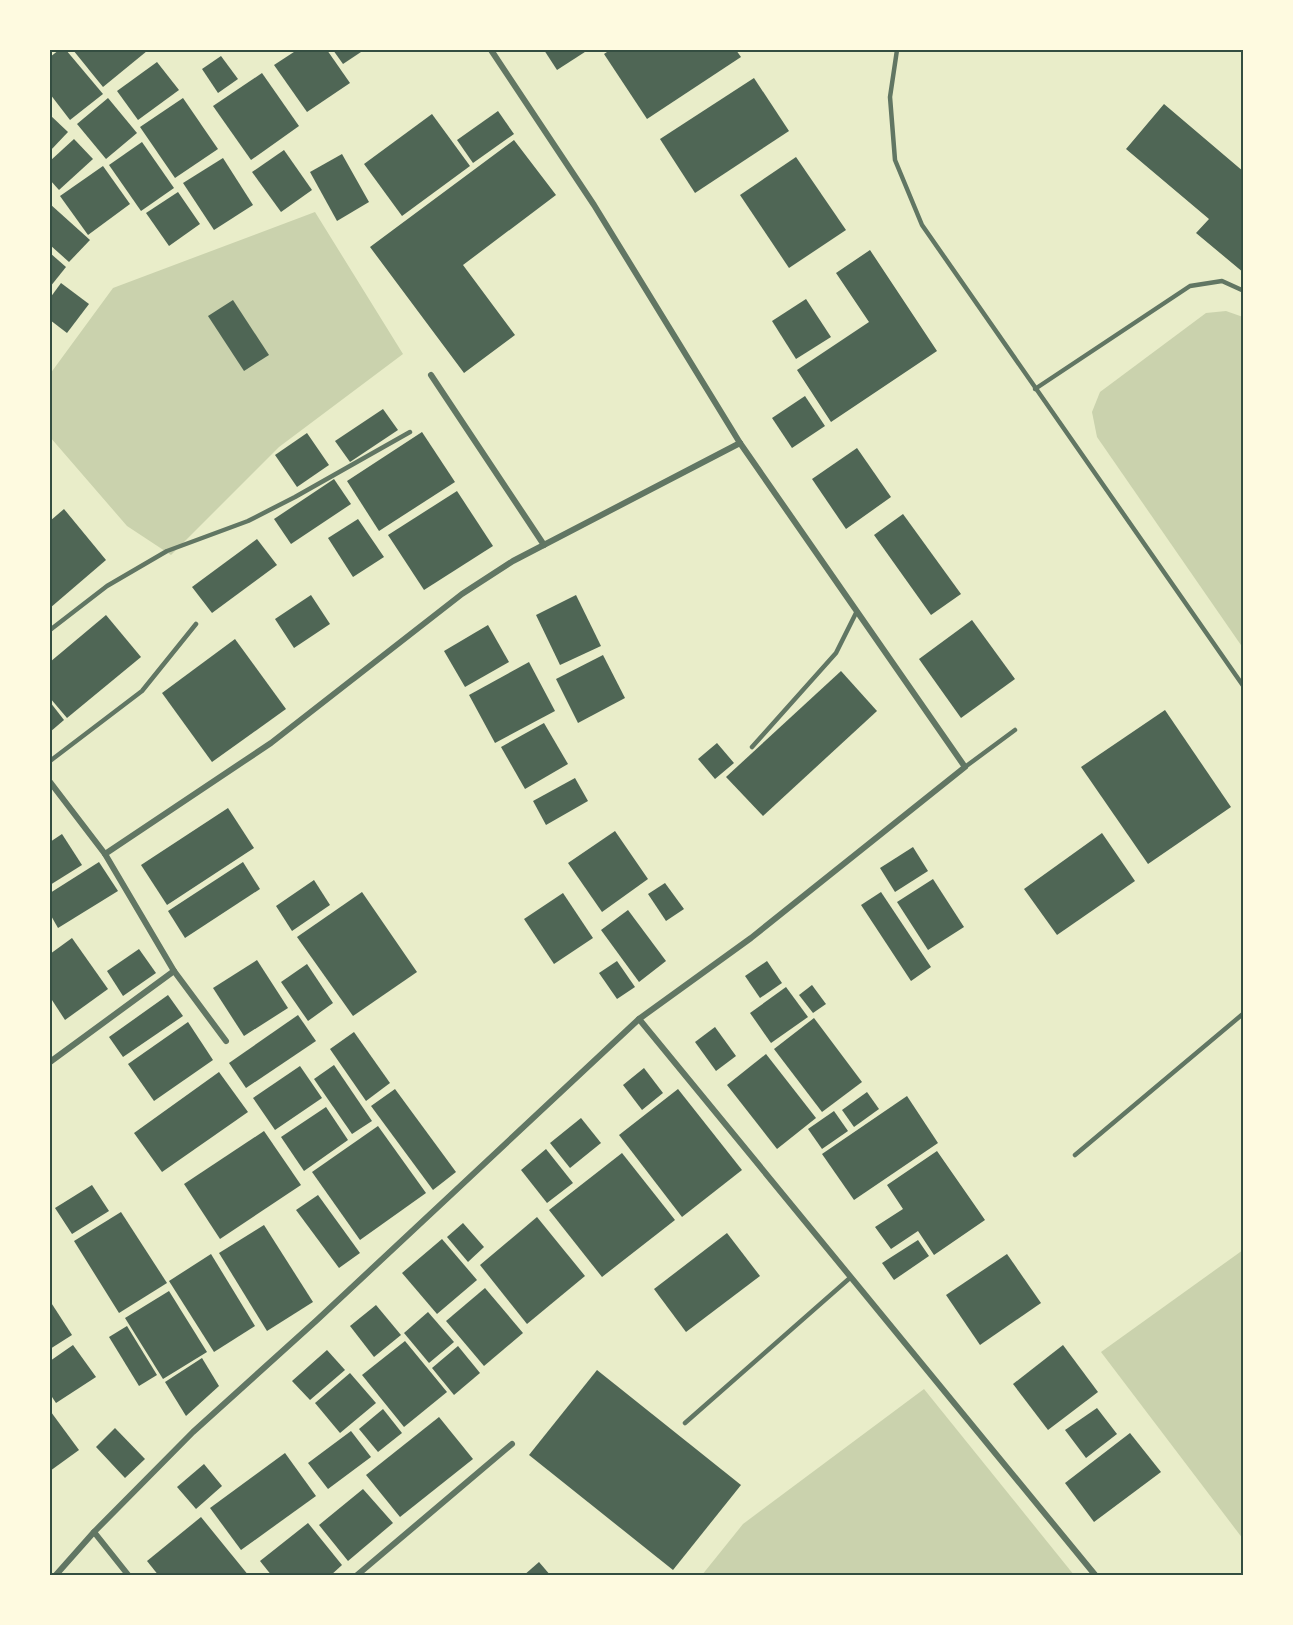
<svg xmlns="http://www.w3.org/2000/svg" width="1293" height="1625" viewBox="0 0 1293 1625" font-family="Barlow,sans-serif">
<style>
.green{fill:#cad2ad}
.building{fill:#4f6655}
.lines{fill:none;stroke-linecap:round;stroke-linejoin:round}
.service{stroke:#617663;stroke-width:4.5}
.minor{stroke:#617663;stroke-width:6}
.neatline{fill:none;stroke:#344e41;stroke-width:2}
</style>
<rect width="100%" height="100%" fill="#e9edc9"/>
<!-- green -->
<g class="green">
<path d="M315 212 403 354 279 447 171 555 127 526 50 437V374L113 288Z"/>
<path d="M1226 311 1243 317V648L1097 437 1092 412 1100 392 1206 313Z"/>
<path d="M1243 1250V1539L1101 1352Z"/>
<path d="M924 1389 1074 1575H702L743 1524Z"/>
</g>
<!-- building -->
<g class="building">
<path d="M59 50H66L103 94 70 120 50 94V57Z"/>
<path d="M73 50H146L147 51 103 87Z"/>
<path d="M297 50H327L350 83 307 112 274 65Z"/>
<path d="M333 50H364L343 64Z"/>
<path d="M544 50H588L557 70Z"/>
<path d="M610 50H736L741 57 647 119 604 54Z"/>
<path d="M221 56 238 79 218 93 202 69Z"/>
<path d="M157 62 179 90 138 120 117 91Z"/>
<path d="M262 73 299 126 251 160 213 106Z"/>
<path d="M754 78 789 131 695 193 660 139Z"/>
<path d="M108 98 137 133 106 159 77 124Z"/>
<path d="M183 98 218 149 175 178 140 127Z"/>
<path d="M1164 104 1244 172V273L1196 233 1209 219 1126 149Z"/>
<path d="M498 111 514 134 473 163 457 140Z"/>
<path d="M432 114 470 166 402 216 364 164Z"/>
<path d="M50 115 68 132 50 151Z"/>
<path d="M74 139 93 159 59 190 50 180V161Z"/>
<path d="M514 140 556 195 463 265 515 335 464 373 370 247Z"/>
<path d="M142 142 174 188 141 211 109 165Z"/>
<path d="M284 150 312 190 281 212 252 172Z"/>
<path d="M342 154 369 202 337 221 310 172Z"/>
<path d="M796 157 846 230 789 268 740 195Z"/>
<path d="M223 158 253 205 214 230 183 183Z"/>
<path d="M103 166 130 204 88 235 60 196Z"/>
<path d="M178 192 200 224 169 246 146 213Z"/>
<path d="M50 204 90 240 69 262 50 245Z"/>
<path d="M870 250 937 351 831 422 797 370 869 322 836 273Z"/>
<path d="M50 253 66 267 50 287Z"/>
<path d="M61 283 89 304 67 333 50 320V298Z"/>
<path d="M806 299 831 337 796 359 772 321Z"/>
<path d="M233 300 269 355 244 371 208 316Z"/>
<path d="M805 396 825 426 792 448 772 418Z"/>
<path d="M383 409 398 430 350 462 335 441Z"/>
<path d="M422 432 455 482 379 531 347 481Z"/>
<path d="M307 433 329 465 297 487 275 455Z"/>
<path d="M857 448 891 497 846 529 812 479Z"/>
<path d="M334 479 351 504 291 544 274 519Z"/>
<path d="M457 491 493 546 424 590 388 535Z"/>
<path d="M64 509 106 560 50 608V521Z"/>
<path d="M903 514 961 594 931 615 874 535Z"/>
<path d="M358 519 384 557 353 577 328 538Z"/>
<path d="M257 539 277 565 212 613 192 587Z"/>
<path d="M311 595 330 624 294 648 275 619Z"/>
<path d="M576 595 601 646 560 665 536 615Z"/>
<path d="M106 615 141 657 67 718 50 698V662Z"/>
<path d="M972 620 1015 679 961 718 919 659Z"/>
<path d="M488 625 509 662 465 687 444 651Z"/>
<path d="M235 639 286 709 212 762 162 693Z"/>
<path d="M603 655 625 698 578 723 556 679Z"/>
<path d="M529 662 555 711 495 743 469 695Z"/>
<path d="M841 671 877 711 763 816 726 777Z"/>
<path d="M50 702 64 720 50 732Z"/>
<path d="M1165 710 1231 807 1148 864 1081 767Z"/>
<path d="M544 723 568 764 525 789 501 747Z"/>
<path d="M717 743 734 763 715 779 698 759Z"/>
<path d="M575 778 588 801 546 825 533 801Z"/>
<path d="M228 808 254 848 167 905 141 865Z"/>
<path d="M615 831 648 879 602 912 568 863Z"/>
<path d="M1102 833 1135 881 1057 935 1024 889Z"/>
<path d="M62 834 82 865 50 885V842Z"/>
<path d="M913 847 928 871 895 892 880 868Z"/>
<path d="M99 862 118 891 58 928 50 914V893Z"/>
<path d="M243 862 260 889 185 938 168 911Z"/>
<path d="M933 879 964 927 928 950 897 902Z"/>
<path d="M314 880 330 905 292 931 276 906Z"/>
<path d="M665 883 684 909 666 921 648 894Z"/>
<path d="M362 892 417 972 353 1016 297 937Z"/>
<path d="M881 892 931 967 911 981 861 905Z"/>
<path d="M563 893 593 938 554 964 524 919Z"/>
<path d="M628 910 666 961 639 982 601 930Z"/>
<path d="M72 938 108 989 65 1020 50 997V954Z"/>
<path d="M139 949 156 973 123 996 107 971Z"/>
<path d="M257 960 288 1008 244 1036 213 988Z"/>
<path d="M617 961 635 987 617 999 599 973Z"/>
<path d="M767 961 782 983 760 998 745 976Z"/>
<path d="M307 964 333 1003 308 1021 281 982Z"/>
<path d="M812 985 826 1004 813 1013 799 995Z"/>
<path d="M786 987 808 1017 771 1043 750 1013Z"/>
<path d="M168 995 183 1016 123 1057 109 1037Z"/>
<path d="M298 1015 316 1041 246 1088 229 1063Z"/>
<path d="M814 1018 862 1082 822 1112 774 1049Z"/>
<path d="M188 1022 213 1060 154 1101 128 1064Z"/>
<path d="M715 1027 736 1056 716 1071 695 1042Z"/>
<path d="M354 1032 390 1083 366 1101 330 1049Z"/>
<path d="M766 1054 816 1118 777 1149 727 1085Z"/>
<path d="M334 1065 372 1121 352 1134 314 1079Z"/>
<path d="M300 1066 322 1098 275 1130 253 1098Z"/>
<path d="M644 1068 663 1093 642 1110 623 1085Z"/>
<path d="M219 1072 248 1112 162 1172 134 1133Z"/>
<path d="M395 1089 456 1172 433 1190 371 1106Z"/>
<path d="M678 1089 742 1170 682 1217 619 1135Z"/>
<path d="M867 1092 879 1109 854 1127 842 1110Z"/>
<path d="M907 1096 938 1143 854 1200 822 1154Z"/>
<path d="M326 1107 348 1140 304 1171 281 1137Z"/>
<path d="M834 1111 848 1131 822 1149 808 1129Z"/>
<path d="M581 1118 601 1143 570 1168 550 1143Z"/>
<path d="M378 1126 426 1193 360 1240 312 1172Z"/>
<path d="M264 1131 301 1185 220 1239 184 1184Z"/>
<path d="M546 1149 573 1183 547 1203 521 1170Z"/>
<path d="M937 1151 985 1220 934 1255 918 1231 891 1249 875 1227 903 1209 887 1185Z"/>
<path d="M622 1153 675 1220 602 1277 549 1210Z"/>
<path d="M92 1185 109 1211 72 1234 55 1208Z"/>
<path d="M318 1195 360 1253 339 1268 296 1210Z"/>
<path d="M121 1212 167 1283 119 1313 74 1241Z"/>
<path d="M537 1217 585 1276 527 1324 480 1265Z"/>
<path d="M463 1223 484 1247 468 1262 447 1237Z"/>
<path d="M264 1225 313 1302 267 1331 219 1253Z"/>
<path d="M727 1233 760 1276 686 1332 654 1289Z"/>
<path d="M442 1239 477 1280 437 1314 402 1273Z"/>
<path d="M918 1240 929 1256 894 1280 882 1263Z"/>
<path d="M211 1254 255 1326 214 1352 169 1281Z"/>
<path d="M1007 1254 1041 1303 980 1345 946 1295Z"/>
<path d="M485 1288 523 1333 484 1366 446 1321Z"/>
<path d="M169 1291 207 1352 163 1379 125 1318Z"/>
<path d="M50 1301 72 1335 50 1349Z"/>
<path d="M376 1305 401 1335 374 1357 350 1326Z"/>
<path d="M428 1312 454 1342 429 1363 404 1333Z"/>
<path d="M127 1326 157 1375 139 1386 109 1337Z"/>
<path d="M405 1341 447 1392 404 1427 362 1375Z"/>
<path d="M73 1345 96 1377 56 1403 50 1394V1361Z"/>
<path d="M1063 1345 1098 1392 1048 1430 1013 1384Z"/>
<path d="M458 1346 480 1373 454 1395 432 1368Z"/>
<path d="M327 1350 345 1370 310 1400 292 1381Z"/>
<path d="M202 1358 219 1386 186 1416 165 1382Z"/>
<path d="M597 1370 741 1485 673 1570 529 1455Z"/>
<path d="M350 1373 376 1403 340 1433 315 1403Z"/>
<path d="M1097 1408 1117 1434 1086 1458 1065 1430Z"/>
<path d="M383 1409 402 1433 378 1452 359 1429Z"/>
<path d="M51 1412 79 1450 50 1471V1413Z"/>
<path d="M439 1417 473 1459 400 1517 366 1475Z"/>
<path d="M115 1428 145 1459 125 1478 96 1447Z"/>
<path d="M351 1431 371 1457 328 1489 308 1463Z"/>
<path d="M1130 1433 1161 1472 1094 1522 1065 1483Z"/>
<path d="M285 1453 316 1496 241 1550 210 1508Z"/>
<path d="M204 1464 222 1486 196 1509 177 1487Z"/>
<path d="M363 1489 393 1523 348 1561 319 1525Z"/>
<path d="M201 1517 249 1576H159L147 1561Z"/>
<path d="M308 1523 342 1565 330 1576H272L260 1561Z"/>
<path d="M539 1562 551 1576H523Z"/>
</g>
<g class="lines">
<!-- service -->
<g class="service">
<path d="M897 50 890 97 895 160 922 225 1244 687"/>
<path d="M1035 389 1190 286 1222 281 1244 291"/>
<path d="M50 630 107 586 167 551 248 521 295 497 410 432"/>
<path d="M752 747 836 653 857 611"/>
<path d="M50 761 142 691 196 624"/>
<path d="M965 767 1015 730"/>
<path d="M1075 1155 1244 1013"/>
<path d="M685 1423 851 1277"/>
</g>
<!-- minor -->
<g class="minor">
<path d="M431 375 544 545"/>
<path d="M50 782 105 854 174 971 226 1041"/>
<path d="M105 854 271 743 462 594 513 561 740 443"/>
<path d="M639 1019 1096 1576"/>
<path d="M50 1062 174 971"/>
<path d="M94 1532 129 1576"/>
<path d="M55 1576 94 1532 193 1432 317 1320 639 1019 751 938 965 767 740 443 594 205 491 50"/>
<path d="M356 1576 512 1444"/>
</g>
</g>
<!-- border -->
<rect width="1293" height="1625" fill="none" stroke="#fefae0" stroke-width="102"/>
<rect x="51" y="51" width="1191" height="1523" class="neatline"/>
</svg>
